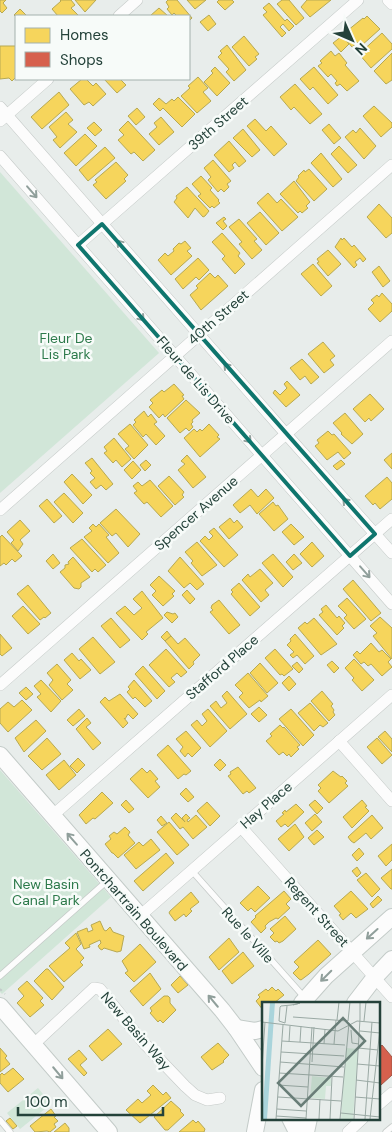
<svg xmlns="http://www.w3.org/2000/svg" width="392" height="1132" viewBox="0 0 392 1132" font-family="'DM Sans',sans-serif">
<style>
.green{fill:#d1e6d8}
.homes{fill:#f6d55c;stroke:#b7a952}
.shops{fill:#d6604d;stroke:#a15747}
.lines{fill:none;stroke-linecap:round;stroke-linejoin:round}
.lane-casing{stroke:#c5cac8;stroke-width:7}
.street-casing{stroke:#c5cac8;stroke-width:12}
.secondary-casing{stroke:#c3cbc8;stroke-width:18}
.path{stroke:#c3ccca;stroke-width:2;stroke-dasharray:2.5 4;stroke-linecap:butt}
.lane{stroke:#fcfcfc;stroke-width:5.5}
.street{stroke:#fcfcfc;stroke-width:11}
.secondary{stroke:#fcfcfc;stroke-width:16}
.oneway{stroke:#909f9b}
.marked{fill:none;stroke:#0f766e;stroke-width:4;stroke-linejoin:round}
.labels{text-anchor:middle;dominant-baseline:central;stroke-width:5;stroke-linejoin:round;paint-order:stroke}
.street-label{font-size:14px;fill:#24423a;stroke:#f7fbf9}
.park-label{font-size:14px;fill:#2d7a4b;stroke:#f7fbf9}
.inset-road{fill:none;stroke:#9aa9a4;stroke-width:1}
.view{fill:#697e78;fill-opacity:0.15;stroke:#697e78;stroke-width:2.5}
.inset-edge{fill:none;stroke:#24423a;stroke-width:2.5}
</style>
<rect width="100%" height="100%" fill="#e8edeb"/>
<!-- green -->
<g class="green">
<path d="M0 172 159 353 0 493Z"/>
<path d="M0 770 111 897 2 994 0 992Z"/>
<path d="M38 1088 51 1104 20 1129 7 1113Z"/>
</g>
<!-- homes -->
<g class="homes">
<path d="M0 0H6L3 3 7 8 2 13 0 11Z"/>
<path d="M60 0H71L75 5 71 8 79 16H58L52 9 61 1Z"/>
<path d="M75 0H96L85 12Z"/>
<path d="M168 0H177L192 18 189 21V16H177L174 13 172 15 167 9 169 7 166 2Z"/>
<path d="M187 0H206L195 9Z"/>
<path d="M219 0H232L234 2 225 10 217 2Z"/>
<path d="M282 0H289L304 18 296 25 277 4Z"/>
<path d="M307 0H331L310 17 301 7Z"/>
<path d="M269 3 285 21 287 19 294 26 289 31 283 24 280 27 286 33 282 37 263 15 267 12 263 8Z"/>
<path d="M159 8 168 16H150Z"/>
<path d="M20 9 27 16 16 17 14 15Z"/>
<path d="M209 15 216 24 208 31 200 22Z"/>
<path d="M367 16 380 29 361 46 358 42 352 47 342 35 363 18 364 19Z"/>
<path d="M382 33 392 44V49L371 68 359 54Z"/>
<path d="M244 36 259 54 255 57 257 59 249 66 232 47Z"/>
<path d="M342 36 349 44 341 52 333 43Z"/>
<path d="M227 45 246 70 234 81 226 72 229 69 218 57 222 53 220 51Z"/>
<path d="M0 46H16V77L12 81 9 78 0 79Z"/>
<path d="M331 51 335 56 339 53 347 63 345 65 359 81 347 91 340 84 337 86 335 83 337 81 331 74 328 77 318 66 322 63 320 61Z"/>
<path d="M392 53V80L386 84 374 71Z"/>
<path d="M215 67 230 83 217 96 204 82 213 73 211 71Z"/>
<path d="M314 67 338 95 328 104 313 87 310 90 300 79Z"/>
<path d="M198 77 208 88 203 92 211 101 197 113 181 96 190 88 188 86Z"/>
<path d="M82 79H86L93 86 96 83 106 94 93 106 89 102 84 105 70 89Z"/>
<path d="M104 79H120L126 85 117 93Z"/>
<path d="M295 84 322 114 310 124 294 107 291 110 280 97Z"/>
<path d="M59 92 69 105 42 129 31 117Z"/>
<path d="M178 97 195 114 182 127 163 108 160 111 153 104 159 98 166 104 172 99 174 101Z"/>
<path d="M374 106 392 123V127L381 137 363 116Z"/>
<path d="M137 108 145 117 136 125 128 116Z"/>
<path d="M66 112 73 120 68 124 77 132 60 148 53 140 57 137 49 127Z"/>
<path d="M161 117 174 132 159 145 149 134 157 127 154 123Z"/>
<path d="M255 119 266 131 271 126 287 144 274 156 247 126Z"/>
<path d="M128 121 155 150 143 161 134 152 131 154 118 140 124 135 119 130Z"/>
<path d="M94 122 102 130 95 136 87 128Z"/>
<path d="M329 124 341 138 334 144 322 130Z"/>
<path d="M360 128 376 146 364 159 345 137 353 130 356 133Z"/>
<path d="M243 129 260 150 252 157 233 138Z"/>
<path d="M85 134 97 146 76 166 64 153Z"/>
<path d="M229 141 246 161 239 167 235 162 232 165 234 168 229 172 214 155Z"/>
<path d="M339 146 357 165 348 173 331 154Z"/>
<path d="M105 147 115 158 88 181 79 170Z"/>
<path d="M321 153 342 179 333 187 311 163Z"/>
<path d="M213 160 231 181 227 184 229 187 224 192 221 189 218 192 208 180 211 177 204 168Z"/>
<path d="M116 162 128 175 124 179 126 181 106 199 93 185 97 182 95 180Z"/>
<path d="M309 169 327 189 314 201 296 181 299 177 298 176 304 170 305 172Z"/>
<path d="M201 176 212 188 210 190 219 200 218 201 220 203 214 208 212 206 210 208 198 196 201 194 192 184Z"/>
<path d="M294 181 310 202 306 206 308 208 302 213 300 211 298 213 280 194Z"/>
<path d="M187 187 209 211 205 216 203 217 195 208 188 218 174 202 177 198 176 196Z"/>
<path d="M268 193 277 203 281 199 298 217 282 231 257 203Z"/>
<path d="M379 204 392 218V233L386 238 367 217Z"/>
<path d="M260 212 279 233 266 245 247 223Z"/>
<path d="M224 217 226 219 223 221 227 226 223 230 216 223Z"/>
<path d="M239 219 257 239 254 241 262 250 252 259 239 244 242 242 229 227Z"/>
<path d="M222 233 240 253 238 256 245 264 235 274 222 259 225 256 212 242Z"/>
<path d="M341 238 342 240 344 238 352 247 354 245 366 259 363 262 360 258 355 262 357 265 354 268 335 247Z"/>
<path d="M185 241 191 248 187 251 192 256 171 275 158 260 165 253 168 256 174 251 173 249 179 243 181 244Z"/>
<path d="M328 250 341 264 328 276 317 263 319 262 317 259Z"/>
<path d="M198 258 209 270 199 280 196 277 183 289 175 279Z"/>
<path d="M313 264 332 286 321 296 301 274Z"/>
<path d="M379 266 390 281 383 287 372 272Z"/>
<path d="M210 273 215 278 218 275 228 286 201 310 190 295 198 288 196 286Z"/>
<path d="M382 293 392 304V311L380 322 368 309 374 303 371 300 377 295 379 297Z"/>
<path d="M323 342 335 356 330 360 334 365 324 373 308 354Z"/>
<path d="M302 359 319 377 311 384 305 376 300 380 290 368Z"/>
<path d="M287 381 300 395 286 407 273 393 275 390 280 395 287 388 284 384Z"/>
<path d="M174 384 184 395 182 396 184 399 165 417 163 414 159 418 149 407 153 403 150 400 162 390 164 392Z"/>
<path d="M370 394 384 409 371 421 369 418 365 422 353 409Z"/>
<path d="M186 400 200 413 192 420 193 422 191 424 193 427 189 431 186 428 180 433 167 418Z"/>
<path d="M144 411 148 417 151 414 157 422 154 424 165 436 156 445 146 434 143 437 133 425 136 422 134 420Z"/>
<path d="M345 413 363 434 352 444 341 434 342 433 333 423Z"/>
<path d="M130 424 148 445 134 459 125 449 129 446 118 434Z"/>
<path d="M209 424 219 435 217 437 220 439 200 457 184 438 194 429 197 432 200 429 202 431Z"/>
<path d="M328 431 332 435 334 434 351 453 344 459 338 452 327 460 315 446 319 443 317 440Z"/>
<path d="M114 438 131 459 122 467 116 460 113 463 104 453 107 451 104 447Z"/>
<path d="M392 453V469L384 460Z"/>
<path d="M187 455 206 477 193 488 178 470 185 464 181 461Z"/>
<path d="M92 458 113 484 106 490 101 485 96 489 90 482 95 478 90 473 92 471 85 463Z"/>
<path d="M146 460 151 465 145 471 140 465Z"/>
<path d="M341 460 345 464 337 470 333 466Z"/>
<path d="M133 461 141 470 132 479 124 470Z"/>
<path d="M72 474 92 495 83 504 64 482Z"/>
<path d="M169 476 184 492 182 495 184 497 175 505 158 486Z"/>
<path d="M387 477 392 483V499L380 509 375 503 373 505 365 496Z"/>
<path d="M150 480 173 506 161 517 147 502 144 504 134 493 137 491 133 486 138 482 142 486Z"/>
<path d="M251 489 258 497 266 489 274 498 257 514 250 505 240 513 233 505Z"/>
<path d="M64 493 83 513 73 523 54 502Z"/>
<path d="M47 499 62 516 54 523 39 506Z"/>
<path d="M273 502 276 506 278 505 288 519 274 531 259 514Z"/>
<path d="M116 509 140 534 128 547 116 533 112 536 100 523Z"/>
<path d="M230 518 234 523 237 520 243 527 229 539 219 527Z"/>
<path d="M20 520 30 531 20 540 23 544 18 551 11 543 14 540 7 532Z"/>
<path d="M93 524 96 527 99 524 109 535 106 537 119 553 108 563 84 537 92 531 89 528Z"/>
<path d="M291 524 304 537 294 545 282 532Z"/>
<path d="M214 528 238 555 224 567 200 541 205 536 209 540 213 536 209 532Z"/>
<path d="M2 535 22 556 15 562 12 559 6 565 4 563 0 566V537Z"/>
<path d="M82 539 106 565 98 572 95 569 92 572 70 548Z"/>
<path d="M197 542 217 565 202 576 191 563 193 561 185 552Z"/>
<path d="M312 542 324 556 312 567 300 554Z"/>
<path d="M53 554 60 563 53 569 46 561Z"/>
<path d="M273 554 293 577 283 587 262 563Z"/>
<path d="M294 554 302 563 293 570 286 562Z"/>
<path d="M73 557 90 577 81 583V587L79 589 74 588 60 572 65 568V565L69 564 68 562Z"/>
<path d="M180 557 204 584 197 590 190 583 184 588 168 571Z"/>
<path d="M260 569 273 583 265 590 269 595 261 602 242 580 248 574 250 577Z"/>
<path d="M159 576 175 591 172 594 174 596 163 606 152 595 156 591 150 585Z"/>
<path d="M353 580 381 613 371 621 343 589Z"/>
<path d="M239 583 260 607 250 616 231 594 233 592 231 590Z"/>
<path d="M28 585 51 613 45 618 44 617 40 620 17 594Z"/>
<path d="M187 590 195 599 190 604 182 595Z"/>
<path d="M142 591 163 618 146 632 148 634 142 640 116 613 125 606 134 615 142 608 133 599Z"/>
<path d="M347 598 366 619 354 629 344 618 347 615 338 606Z"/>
<path d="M219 600 240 625 229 634 210 612 213 610 211 608 212 605Z"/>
<path d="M326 605 337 618 339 616 345 623 342 626 344 628 337 635 319 615 323 612 321 609Z"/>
<path d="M23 606 40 624 28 634 12 616Z"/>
<path d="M167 612 173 614 175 613 178 617 172 623 164 615Z"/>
<path d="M380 617 392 628V659L373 636 377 633 370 626Z"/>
<path d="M111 618 130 640 120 648 101 626Z"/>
<path d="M314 618 337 644 321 655 298 628 305 622 307 624Z"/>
<path d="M167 631 171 636 165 641 161 637Z"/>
<path d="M0 634 12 648 2 656 0 654Z"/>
<path d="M295 634 314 656 305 664 297 655 293 658 290 655 294 652 287 645 291 641 290 639Z"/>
<path d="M171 636 178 644 185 638 200 655 193 662 194 664 189 669 165 641Z"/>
<path d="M93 637 115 662 100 674 79 649Z"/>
<path d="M371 643 379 652 382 650 391 659 388 662 392 667 382 676 371 664 368 666 364 662 361 664 353 655 357 651 360 654Z"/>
<path d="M166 649 187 672 181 677 177 673 171 678 175 682 169 687 149 665Z"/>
<path d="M275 649 293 669 284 676 282 674 280 675 265 658Z"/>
<path d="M72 653 79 661 81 659 91 670 80 679 64 660Z"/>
<path d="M354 659 374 680 362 691 352 680 354 678 345 668Z"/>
<path d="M332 661 339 668 334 673 327 665Z"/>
<path d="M297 662 303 669 299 673 292 666Z"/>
<path d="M260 663 278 683 267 693 250 673Z"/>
<path d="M57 664 71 680 67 684 73 690 62 700 49 685 53 680 47 673Z"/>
<path d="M143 666 165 691 157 699 135 674Z"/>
<path d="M248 673 268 696 261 702 260 700 249 708 239 697 243 693 235 685Z"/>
<path d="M289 676 296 684 289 691 282 683Z"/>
<path d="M41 680 61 701 51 712 37 697 41 694 34 686Z"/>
<path d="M134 680 152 701 145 707 135 697 133 699 127 692 130 689 128 687Z"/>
<path d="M26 687 33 694 26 700 19 693Z"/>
<path d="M227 691 247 714 230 729 210 706 216 701 221 708 227 703 222 696Z"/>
<path d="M322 691 333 704 331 706 334 710 333 712 335 715 329 721 311 701Z"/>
<path d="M120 694 138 714 133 719 128 714 125 719 124 718 128 723 123 728 100 702 105 697 109 701Z"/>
<path d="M22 700 32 710 8 732 0 723V709L8 702 14 707Z"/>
<path d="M310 703 328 723 323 727 320 725 314 731 298 713Z"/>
<path d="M259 707 267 715 259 722 251 714Z"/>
<path d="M79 709 85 716 73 726 67 720Z"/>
<path d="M208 709 227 731 210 747 191 725 197 720 202 726 207 721 202 714Z"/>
<path d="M291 709 314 735 303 746 279 719Z"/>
<path d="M87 718 91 723 86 727 101 743 93 750 76 729Z"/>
<path d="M36 720 46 731 24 752 15 738Z"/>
<path d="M280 725 283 728 284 727 300 745 297 747 299 749 291 757 289 754 287 756 283 752 279 755 266 741 272 736 270 734Z"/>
<path d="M186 731 201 748 192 757 188 753 185 757 180 751 183 747 176 739Z"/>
<path d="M385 731 392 739V752L378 737Z"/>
<path d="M47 738 61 754 42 770 28 756Z"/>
<path d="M377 738 392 755 382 764 367 747Z"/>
<path d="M168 745 191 771 186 775 184 774 178 779 157 755Z"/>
<path d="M78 758 85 765 77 773 70 766Z"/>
<path d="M220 759 226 765 220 771 214 765Z"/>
<path d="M64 760 76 775 59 790 46 775Z"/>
<path d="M238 767 256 788 249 793 247 791 243 794 228 776 231 774 230 772Z"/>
<path d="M142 768 147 773 150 770 158 779 155 781 160 787 148 798 130 779Z"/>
<path d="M333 771 341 777 342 776 347 781 345 783 348 786 329 803 318 791 321 788 318 785Z"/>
<path d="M186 788 194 797 188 802 180 794Z"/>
<path d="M102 792 113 803 95 819 93 818 86 824 79 815Z"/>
<path d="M126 800 134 809 129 813 121 805Z"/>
<path d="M315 800 323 808 317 814 309 805Z"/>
<path d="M362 800 367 806 365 807 369 811 352 828 343 817Z"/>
<path d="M207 802 220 816 210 826 197 811Z"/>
<path d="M296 804 304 812 288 827 285 824 281 827 276 821 284 814 282 813 285 810 286 812Z"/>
<path d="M176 813 185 822 182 818 186 814 190 818 187 820 188 822 196 815 207 827 193 839 183 827 180 829 171 818Z"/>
<path d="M315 814 322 822 312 831 305 823Z"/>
<path d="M372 815 383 828 371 839 366 833 354 843 351 841 348 837 349 836Z"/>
<path d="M161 816 167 823 162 826 157 820Z"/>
<path d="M169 822 189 845 177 855 157 832Z"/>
<path d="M295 824 304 837 289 851 278 839Z"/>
<path d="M125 827 130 832 128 835 135 843 118 858 113 853H112L105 844 111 839 109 836 114 832 117 834Z"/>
<path d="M317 830 324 837 314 845 308 838Z"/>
<path d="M151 839 160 850 136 869 124 855 139 842 143 846Z"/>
<path d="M392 844V860L386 866 378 856Z"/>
<path d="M359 848 364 854 357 861 352 855Z"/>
<path d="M166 853 174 863 143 891 134 881Z"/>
<path d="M357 867 361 873 357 877 352 871Z"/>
<path d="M392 869V889H391L381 878Z"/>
<path d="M366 873 380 889 372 897 357 880Z"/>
<path d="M258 886 270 898 255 912 251 908 248 911 240 903Z"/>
<path d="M284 891 291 899 286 904 290 908 278 919 276 918 269 922 265 926 266 928 261 933 251 922 256 917 255 916Z"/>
<path d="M351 891 368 909 356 918 351 913 343 920 339 915 341 914 334 906Z"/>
<path d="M191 892 199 902 190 909 192 911 186 917 184 914 175 921 169 913 170 911Z"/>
<path d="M378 896 382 900 373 908 370 904Z"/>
<path d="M285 916 296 929 283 941 279 943 277 941 275 942 270 937 274 933 270 929Z"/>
<path d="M100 921 104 930 106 931 110 927 113 932 124 936 121 951 117 952 104 948 102 950 100 949 98 946 101 943 100 940 89 945 90 947 84 949 77 932 87 928 88 932 93 930 91 925Z"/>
<path d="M76 933 81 944 76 949 84 958 80 962 83 965 64 982 49 966 70 948 65 943Z"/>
<path d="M229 938 239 952 219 970 209 957Z"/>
<path d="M318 940 331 954 309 974 301 980 299 979 293 973 299 967 294 962Z"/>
<path d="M140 944 156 962 134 982 125 973 128 971 122 961Z"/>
<path d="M243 952 254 966 232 984 222 971Z"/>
<path d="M46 969H48L64 987 52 1000 34 981Z"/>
<path d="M150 973 161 989 143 1006 130 991Z"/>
<path d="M180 976 188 985 178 993 171 985Z"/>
<path d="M27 981 43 998 40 1001 44 1005 30 1017 17 1003 24 996 18 989Z"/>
<path d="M272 987 276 991 278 989 284 995 274 1003H263V1010L256 1001 260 997 258 995 266 989 268 991Z"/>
<path d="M164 996H168L170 998V1003L176 1010 163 1023 160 1020 158 1022 150 1013 152 1011 150 1008Z"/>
<path d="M108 1029 122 1044 102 1061 89 1046Z"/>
<path d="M218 1043 229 1055 223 1061 224 1062 212 1070 201 1057Z"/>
<path d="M0 1048 7 1056 5 1058 10 1064 0 1072Z"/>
<path d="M79 1050 87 1059 80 1065 87 1073 84 1076 68 1059Z"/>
<path d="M13 1068 24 1079 8 1092 0 1083V1075L2 1073 4 1075Z"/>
<path d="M153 1085 163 1095 166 1092 171 1098 140 1123 126 1110 138 1099 142 1103 151 1095 147 1091Z"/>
<path d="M171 1101 181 1110 180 1111 184 1115 168 1130H165L154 1117Z"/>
<path d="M51 1109 56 1116 54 1117 58 1121 54 1124 56 1127 50 1132 47 1131 35 1132 30 1126Z"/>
<path d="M10 1118 17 1126 13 1129 6 1121Z"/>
<path d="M193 1120 196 1123 198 1121 205 1129 204 1132H179Z"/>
<path d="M65 1123 69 1128V1132H54Z"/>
</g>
<!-- shops -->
<path class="shops" d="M382 1045 392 1057V1075L381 1085 378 1081V1049Z"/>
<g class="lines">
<defs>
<g id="lane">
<path d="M192 871 305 998"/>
<path d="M0 976 107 881"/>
<path d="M0 1120 10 1132"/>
<path d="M386 1132 392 1127"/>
</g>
<g id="street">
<path d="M388 0 392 4"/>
<path d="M119 16 137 0"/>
<path d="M0 107 286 434 392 553"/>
<path d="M0 121 48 79"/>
<path d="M0 156 392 604"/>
<path d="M78 245 358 0"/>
<path d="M0 510 392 165"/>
<path d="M0 685 392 341"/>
<path d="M339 741 392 801"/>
<path d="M52 816 392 519"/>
<path d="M241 827 392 997"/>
<path d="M141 915 392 695"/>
<path d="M34 1044 94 988 100 989 143 1042 185 1086 195 1095 207 1100 220 1098"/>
<path d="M378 1105 392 1093"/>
<path d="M348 1132 363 1118"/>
</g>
<g id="secondary">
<path d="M0 755 222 1010 236 1028 263 1068"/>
<path d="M302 1003 326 976 392 917"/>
<path d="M355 1003 375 977 392 959"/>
<path d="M0 1006 109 1132"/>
<path d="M236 1028 255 1031 263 1029"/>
<path d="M290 1118 297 1132"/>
<path d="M255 1132 263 1090"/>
<path d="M306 1132 309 1118"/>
</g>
</defs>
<!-- lane casing -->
<use href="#lane" class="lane-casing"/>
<!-- street casing -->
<use href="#street" class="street-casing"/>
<!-- secondary casing -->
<use href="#secondary" class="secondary-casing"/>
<!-- path -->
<path class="path" d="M0 989 5 994"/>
<!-- lane -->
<use href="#lane" class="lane"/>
<!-- street -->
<use href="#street" class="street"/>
<!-- secondary -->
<use href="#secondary" class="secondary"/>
</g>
<!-- one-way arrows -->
<defs><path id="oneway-shaft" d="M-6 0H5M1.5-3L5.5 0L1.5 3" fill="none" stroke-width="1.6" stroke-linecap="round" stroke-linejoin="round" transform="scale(1.25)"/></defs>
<g class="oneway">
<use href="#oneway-shaft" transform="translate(32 192) rotate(49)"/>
<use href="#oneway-shaft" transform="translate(122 246) rotate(-131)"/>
<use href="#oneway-shaft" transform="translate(139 315) rotate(49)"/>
<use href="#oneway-shaft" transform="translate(229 369) rotate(-131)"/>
<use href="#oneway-shaft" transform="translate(246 437) rotate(49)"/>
<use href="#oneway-shaft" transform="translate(348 504) rotate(-132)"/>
<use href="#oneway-shaft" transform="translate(365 572) rotate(49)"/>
<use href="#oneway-shaft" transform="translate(72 839) rotate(-131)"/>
<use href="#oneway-shaft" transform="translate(372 934) rotate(138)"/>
<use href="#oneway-shaft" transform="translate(326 976) rotate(135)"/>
<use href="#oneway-shaft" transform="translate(213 1001) rotate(-130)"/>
<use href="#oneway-shaft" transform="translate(58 1073) rotate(50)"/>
</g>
<!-- marked area -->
<path class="marked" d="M102 224 375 534 350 556 78 245Z"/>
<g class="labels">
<!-- street labels -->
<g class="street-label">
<text transform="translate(218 123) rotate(-41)">39th Street</text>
<text transform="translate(218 317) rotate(-41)">40th Street</text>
<text transform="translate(196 380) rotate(49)">Fleur de Lis Drive</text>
<text transform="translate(196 513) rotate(-41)">Spencer Avenue</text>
<text transform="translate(222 667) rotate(-41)">Stafford Place</text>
<text transform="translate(266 805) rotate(-41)">Hay Place</text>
<text transform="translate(134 910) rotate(49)">Pontchartrain Boulevard</text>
<text transform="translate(317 912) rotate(48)">Regent Street</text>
<text transform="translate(248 935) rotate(48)">Rue le Ville</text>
<text transform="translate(136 1031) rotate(49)">New Basin Way</text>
</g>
<!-- park labels -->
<g class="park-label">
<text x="66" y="338">Fleur De<tspan x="66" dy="16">Lis Park</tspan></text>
<text x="46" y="884">New Basin<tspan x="46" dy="16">Canal Park</tspan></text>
</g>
</g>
<!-- overview -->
<g transform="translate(262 1002)">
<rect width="118" height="118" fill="#e8edeb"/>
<path d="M84 46 96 47 91 117H79ZM50 74 69 76V84H64L63 97 48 96Z" fill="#d1e6d8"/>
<path d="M8 0H13L5 117H0Z" fill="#a9d4db"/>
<path class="inset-road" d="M25 4 23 21 17 19 18 5 19 4 29 3 35 2 38 1 31 3M31 15 86 19 88 0M98 17V0M75 18 77 0M102 19 104 0M0 20 76 29 95 19 118 21M89 28 90 41 97 42M98 29 118 31M20 39 83 43M27 40 28 24M38 40 39 24M62 42 63 27M72 42 74 18M96 46 116 48M19 50 82 54M18 60 82 65M50 60 52 25M95 62 118 64M0 65 3 20M17 71 81 75M94 78 118 81M16 83 46 85M16 95 79 99M93 95 118 97M15 107 44 109M79 111 118 115M14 114 44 116M14 117 21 23M44 117 50 25M57 117 58 97M68 117 70 75M78 117 87 21M92 117 98 17M103 117 110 20M108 117 118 27"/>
<path class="view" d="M81 16 103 39 39 104 16 81Z"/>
<rect width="118" height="118" class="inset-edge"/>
</g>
<!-- legend -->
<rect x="15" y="15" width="175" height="65" fill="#f7fbf9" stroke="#a3b1ad"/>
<rect x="25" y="28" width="25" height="15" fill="#f6d55c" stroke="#a3b1ad"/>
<text x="60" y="40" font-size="15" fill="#24423a">Homes</text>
<rect x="25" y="52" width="25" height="15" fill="#d6604d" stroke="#a3b1ad"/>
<text x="60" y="65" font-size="15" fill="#24423a">Shops</text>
<!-- north arrow -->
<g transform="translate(352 40) rotate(135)" stroke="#f7fbf9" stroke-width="4" paint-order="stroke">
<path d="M0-4L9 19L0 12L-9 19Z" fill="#24423a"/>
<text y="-8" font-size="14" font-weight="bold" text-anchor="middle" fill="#24423a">N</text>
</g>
<!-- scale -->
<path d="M18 1107v8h145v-8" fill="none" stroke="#24423a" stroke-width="2.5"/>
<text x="25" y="1107" font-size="15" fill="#24423a" stroke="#f7fbf9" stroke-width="4" paint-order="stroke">100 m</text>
</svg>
